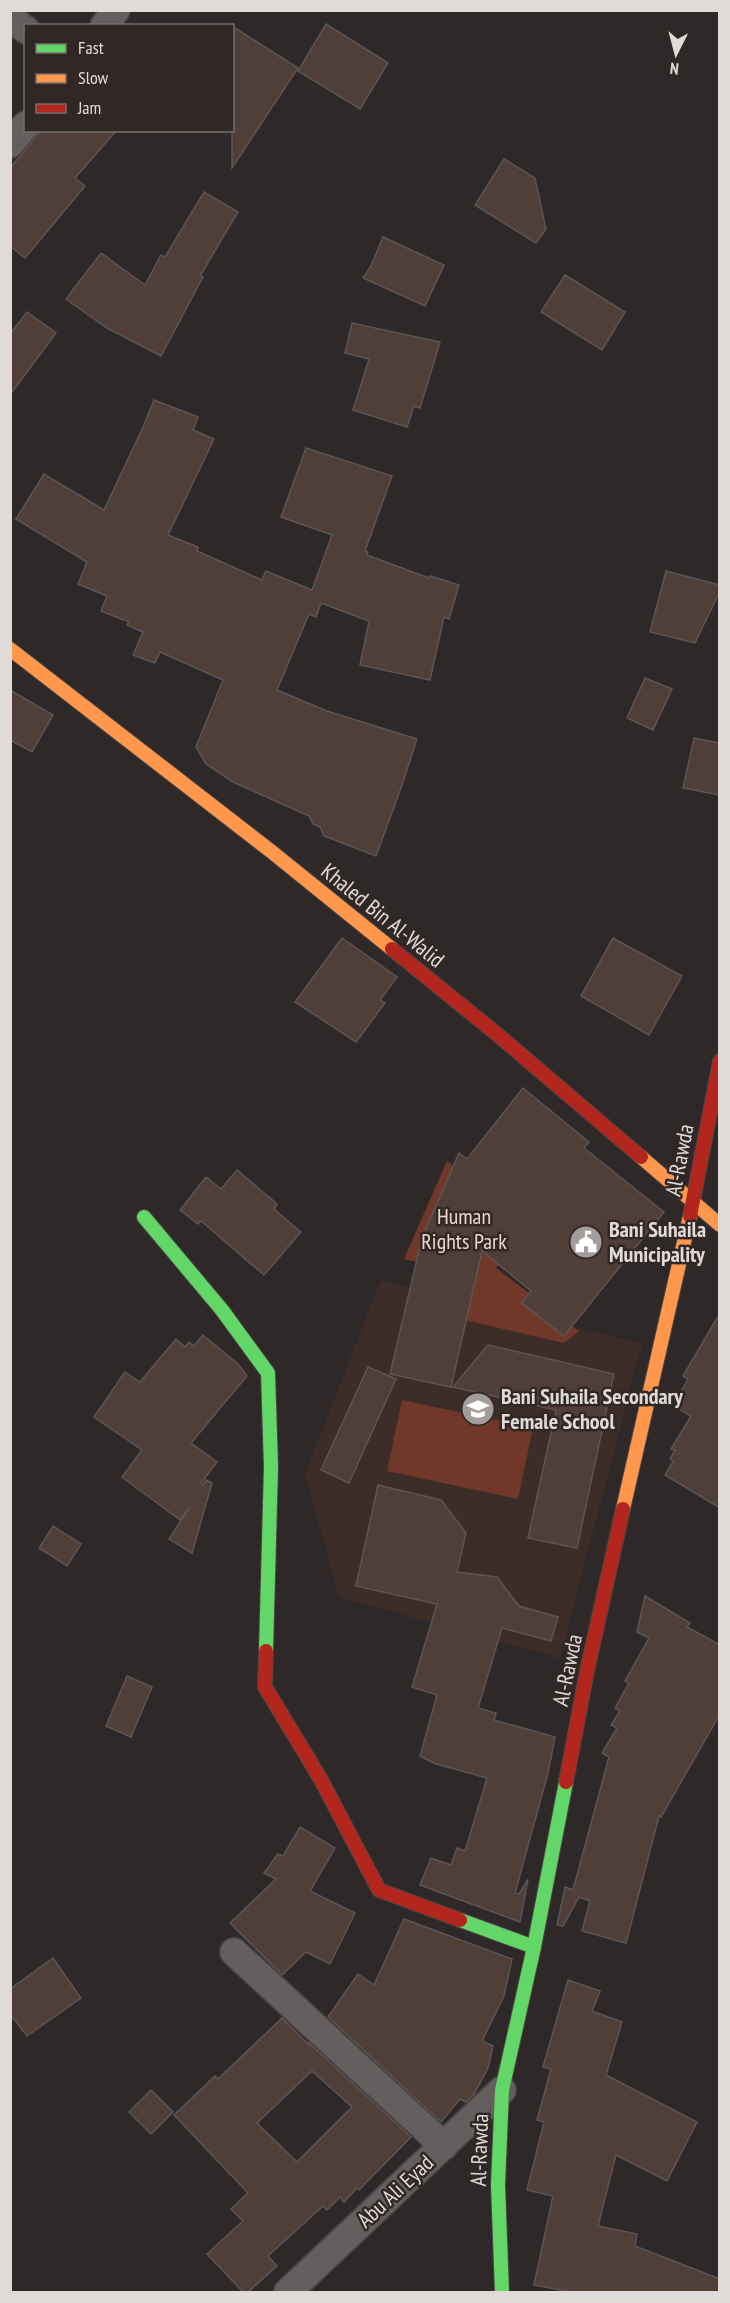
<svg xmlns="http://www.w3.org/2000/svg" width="730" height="2303" viewBox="0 0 730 2303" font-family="'PT Sans Narrow',sans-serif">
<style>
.built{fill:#3c2d29}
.green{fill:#713829}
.building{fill:#503e39;stroke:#5b5655;stroke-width:1.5;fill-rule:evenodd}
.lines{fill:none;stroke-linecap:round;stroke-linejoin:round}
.street-casing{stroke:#4a4645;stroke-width:30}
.fast-casing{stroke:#4a4645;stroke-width:16}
.slow-casing{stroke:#4a4645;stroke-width:16}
.jam-casing{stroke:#4a4645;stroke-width:16}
.street{stroke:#645f5e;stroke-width:27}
.fast{stroke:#63d668;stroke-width:14}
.slow{stroke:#ff974d;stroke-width:14}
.jam{stroke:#b3261e;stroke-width:14}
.labels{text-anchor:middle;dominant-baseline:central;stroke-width:5;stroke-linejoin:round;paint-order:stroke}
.street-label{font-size:22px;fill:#e0dad8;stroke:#312825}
.park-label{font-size:22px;fill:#efd5ce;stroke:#312825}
.poi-label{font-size:22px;font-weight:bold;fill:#e0dad8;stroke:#312825;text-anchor:start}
</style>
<rect width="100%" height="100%" fill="#2e2928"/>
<!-- built -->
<path class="built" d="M381 1280 642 1344 560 1658 339 1597 305 1474Z"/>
<!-- green -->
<g class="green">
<path d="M447 1161 528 1225 496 1268 579 1331 564 1343 460 1319 469 1274 404 1259Z"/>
<path d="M402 1400 533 1428 518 1499 387 1471Z"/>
</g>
<!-- building -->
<g class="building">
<path d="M326 24 388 63 360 109 298 71Z"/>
<path d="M232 26 298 68 232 168Z"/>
<path d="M42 130H117L75 178 85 186 25 258 10 246V168Z"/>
<path d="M504 159 535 178 546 229 536 243 475 205Z"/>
<path d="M204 192 238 212 200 276 203 277 161 356 107 328 66 299 101 253 145 285 161 255 165 257Z"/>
<path d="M383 237 444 265 425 306 363 278 371 266Z"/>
<path d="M565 275 625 312 602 350 541 312Z"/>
<path d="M27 312 56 333 10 395V334Z"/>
<path d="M352 323 440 342 420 408 414 406 407 427 353 410 369 359 345 353Z"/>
<path d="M154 400 198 417 193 430 214 439 168 535 198 547 197 551 262 580 266 571 312 590 332 535 281 517 306 448 392 476 365 551 368 552 367 555 429 578 430 576 459 585 449 619 444 617 430 680 360 665 369 621 321 603 316 617 309 614 277 690 327 711 417 739 401 788 376 856 324 836 320 827 313 824 309 816 233 782 206 764 196 747 223 680 160 652 155 663 133 655 143 632 127 625 129 622 101 611 107 596 78 584 87 562 16 519 44 474 104 510 144 425Z"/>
<path d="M666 571 720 585V591L695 643 650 632Z"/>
<path d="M645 678 672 689 653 730 627 718Z"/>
<path d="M10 690 53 715 32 752 10 740Z"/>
<path d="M694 738 720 743V795L683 788Z"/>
<path d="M342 938 397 977 380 1000 385 1003 356 1042 295 1002Z"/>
<path d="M613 938 682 976 649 1035 581 996Z"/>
<path d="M523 1088 589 1142 584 1148 664 1212 564 1336 522 1303 531 1291 482 1251 451 1387 390 1374 422 1238 459 1153 467 1159Z"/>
<path d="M237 1170 277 1204 274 1209 301 1232 264 1275 201 1221 198 1224 180 1210 206 1177 221 1189Z"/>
<path d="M720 1313V1508L665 1475 673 1461 670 1459 675 1450 671 1449 691 1416 677 1408 684 1396 680 1394 688 1379 683 1376Z"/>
<path d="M203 1335 238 1364 247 1376 191 1443 217 1462 201 1483 203 1485 206 1480 212 1483 192 1553 169 1539 189 1508 180 1520 122 1477 142 1450 94 1417 125 1372 140 1382 176 1339 185 1347 189 1342 194 1346Z"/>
<path d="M488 1345 614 1374 577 1548 528 1538 556 1410 453 1387Z"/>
<path d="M368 1367 396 1379 349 1483 321 1470Z"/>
<path d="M378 1485 441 1500 466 1533 457 1572 497 1577 519 1606 558 1617 551 1641 502 1628 478 1708 496 1713 494 1720 555 1737 548 1773 515 1893 519 1894 528 1879 520 1922 420 1885 431 1858 451 1865 457 1848 465 1851 487 1778 436 1764 420 1756 437 1695 412 1687 437 1604 356 1586Z"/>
<path d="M53 1526 81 1544 67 1566 39 1548Z"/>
<path d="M645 1596 690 1623 687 1627 720 1645V1714L661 1817 659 1816 626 1943 582 1931 590 1901 579 1897 563 1926 557 1925 565 1887 573 1890 609 1757 602 1753 617 1728 611 1725 620 1711 615 1708 629 1683 625 1681 649 1638 637 1632Z"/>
<path d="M127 1676 152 1687 131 1737 106 1726Z"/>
<path d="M300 1827 335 1848 310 1891 355 1913 330 1964 306 1952 282 1975 230 1923 276 1879 264 1873 278 1854 283 1856Z"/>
<path d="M404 1919 512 1959 504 1996 482 2041 493 2046 488 2068 473 2096 466 2102 460 2099 441 2122 328 2017 358 1974 374 1985Z"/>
<path d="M53 1958 81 1998 27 2036 10 2014V1989Z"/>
<path d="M568 1980 600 1991 592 2011 622 2022 606 2075 697 2122 667 2181 616 2155 598 2226 637 2234 635 2246 720 2279V2292H571L534 2285 553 2196 527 2190 544 2122 537 2120 551 2069 543 2067Z"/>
<path d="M282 2018 309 2045V2043L411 2137 359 2190 357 2188 344 2202 340 2197 327 2210 323 2206 268 2256 277 2266 248 2292H243L207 2254 243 2221 231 2209 248 2193 174 2115 215 2076 218 2079ZM312 2071 352 2107 297 2162 257 2123Z"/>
<path d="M151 2090 173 2112 151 2134 129 2112Z"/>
</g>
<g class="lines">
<defs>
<g id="street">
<path d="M10 18 26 30"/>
<path d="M104 26 116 10"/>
<path d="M10 144 26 125"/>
<path d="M234 1952 444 2146"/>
<path d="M288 2292 502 2090"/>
</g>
<g id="fast">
<path d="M144 1217 222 1310 268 1373 271 1467 266 1651"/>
<path d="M460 1920 534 1947"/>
<path d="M502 2292 498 2185 502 2090 534 1947 566 1782"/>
</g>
<g id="slow">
<path d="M10 649 272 852 392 949"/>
<path d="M641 1157 720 1225"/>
<path d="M623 1509 690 1216"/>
</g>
<g id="jam">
<path d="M392 949 498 1035 641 1157"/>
<path d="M690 1216 720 1061"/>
<path d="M266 1651 265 1687 320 1778 379 1890 460 1920"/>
<path d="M566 1782 587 1671 623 1509"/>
</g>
</defs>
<!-- street casing -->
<use href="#street" class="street-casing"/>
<!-- fast casing -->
<use href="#fast" class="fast-casing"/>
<!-- slow casing -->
<use href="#slow" class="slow-casing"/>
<!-- jam casing -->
<use href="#jam" class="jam-casing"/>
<!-- street -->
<use href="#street" class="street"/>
<!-- fast -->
<use href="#fast" class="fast"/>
<!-- slow -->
<use href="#slow" class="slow"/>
<!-- jam -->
<use href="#jam" class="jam"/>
</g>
<!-- icons -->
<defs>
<symbol id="civic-disc" viewBox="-11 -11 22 22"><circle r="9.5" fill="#a29c9a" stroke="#312825"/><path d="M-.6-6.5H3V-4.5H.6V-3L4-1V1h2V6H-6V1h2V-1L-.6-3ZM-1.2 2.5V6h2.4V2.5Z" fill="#fff"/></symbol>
<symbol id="school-disc" viewBox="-11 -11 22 22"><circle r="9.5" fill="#a29c9a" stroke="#312825"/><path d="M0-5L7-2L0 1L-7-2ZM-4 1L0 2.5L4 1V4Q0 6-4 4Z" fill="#fff"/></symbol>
</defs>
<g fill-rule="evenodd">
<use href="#civic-disc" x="567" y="1223" width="38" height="38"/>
<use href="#school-disc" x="459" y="1390" width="38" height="38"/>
</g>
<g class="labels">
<!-- street labels -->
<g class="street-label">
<text transform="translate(383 915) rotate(39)">Khaled Bin Al-Walid</text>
<text transform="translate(679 1160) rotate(-79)">Al-Rawda</text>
<text transform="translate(567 1670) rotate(-78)">Al-Rawda</text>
<text transform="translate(479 2150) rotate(-88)">Al-Rawda</text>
<text transform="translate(395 2191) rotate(-43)">Abu Ali Eyad</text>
</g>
<!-- park labels -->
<g class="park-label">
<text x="464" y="1216">Human<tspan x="464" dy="25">Rights Park</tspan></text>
</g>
<!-- poi labels -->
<g class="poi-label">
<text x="609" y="1229">Bani Suhaila<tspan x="609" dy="25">Municipality</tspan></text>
<text x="501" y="1396">Bani Suhaila Secondary<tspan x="501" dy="25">Female School</tspan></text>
</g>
</g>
<!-- border -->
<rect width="730" height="2303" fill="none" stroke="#e0dad8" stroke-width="24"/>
<!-- legend -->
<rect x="24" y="24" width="210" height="108" fill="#312825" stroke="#776f6d" stroke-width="1.5"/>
<rect x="36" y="44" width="30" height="9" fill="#63d668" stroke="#776f6d" stroke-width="1.5"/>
<text x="78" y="54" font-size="18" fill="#e0dad8">Fast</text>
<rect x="36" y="74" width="30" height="9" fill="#ff974d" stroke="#776f6d" stroke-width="1.5"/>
<text x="78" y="84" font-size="18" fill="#e0dad8">Slow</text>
<rect x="36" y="104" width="30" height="9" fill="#b3261e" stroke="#776f6d" stroke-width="1.5"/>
<text x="78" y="114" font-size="18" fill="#e0dad8">Jam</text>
<!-- north arrow -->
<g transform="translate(676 54) rotate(186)" stroke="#312825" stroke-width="4.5" paint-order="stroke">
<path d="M0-4.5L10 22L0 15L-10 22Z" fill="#e0dad8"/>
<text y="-9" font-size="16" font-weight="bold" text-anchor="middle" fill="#e0dad8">N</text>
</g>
</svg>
